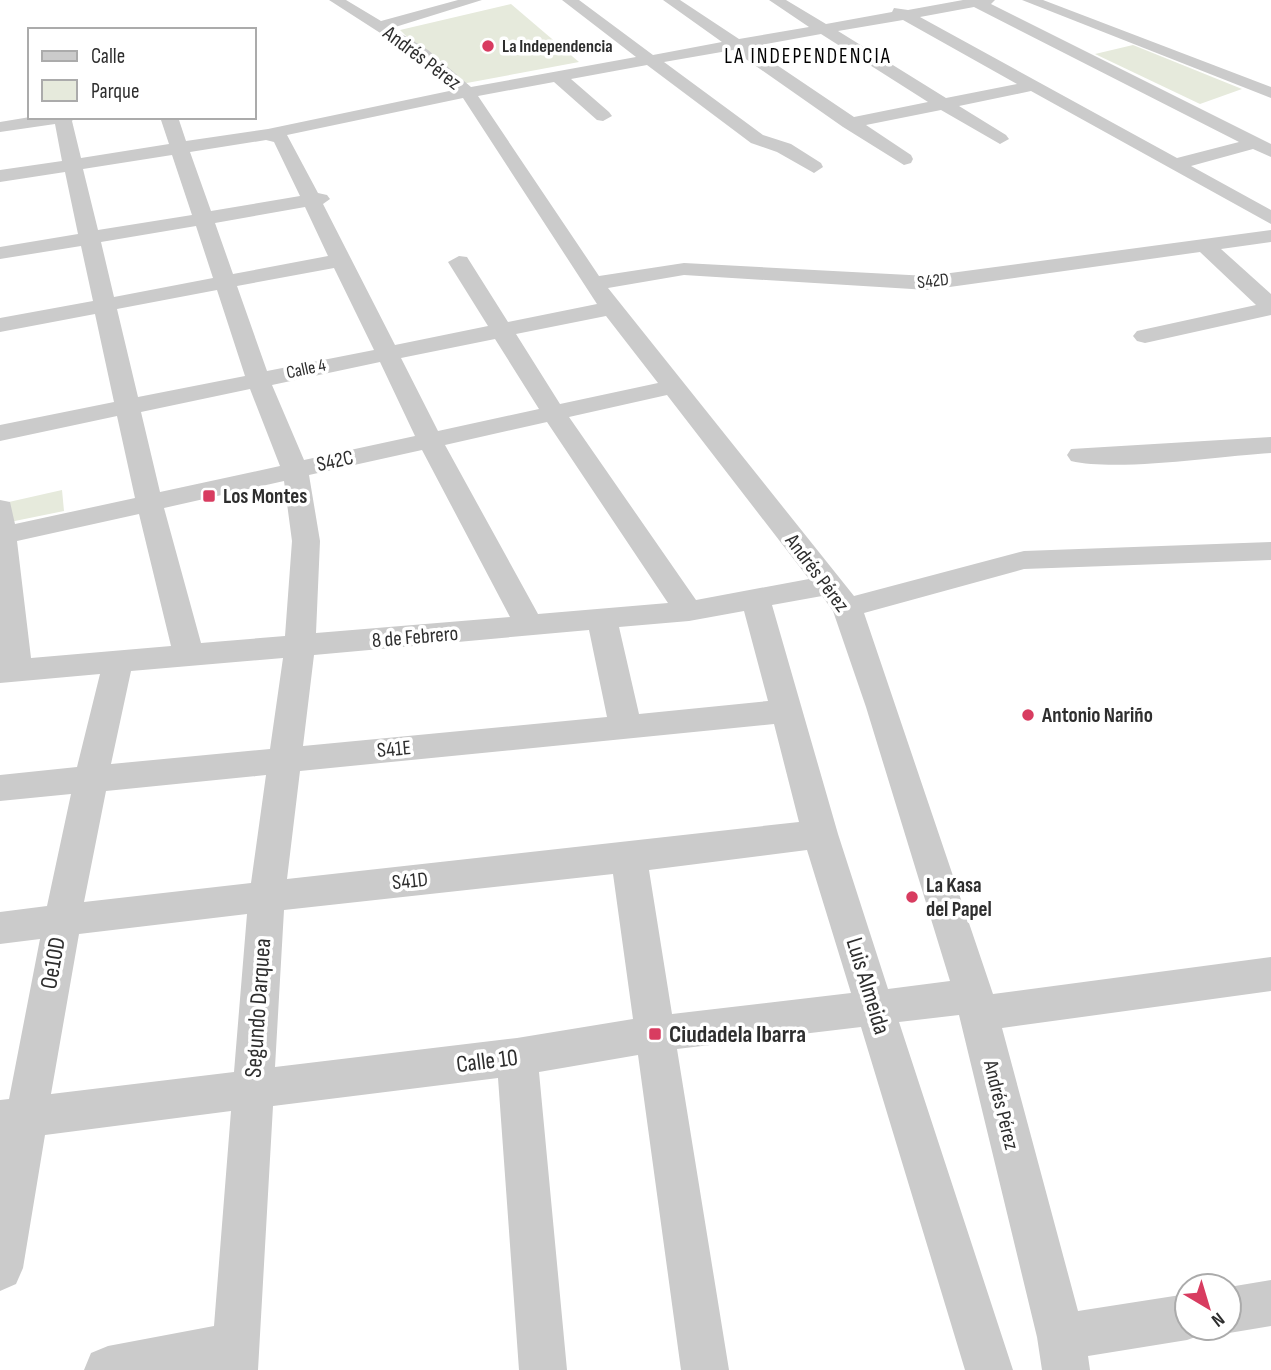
<svg xmlns="http://www.w3.org/2000/svg" width="1271" height="1370" viewBox="0 0 1271 1370" font-family="'Sofia Sans Condensed',sans-serif">
<style>
.green{fill:#e6eadc}
.lines{fill:none;stroke-linecap:round;stroke-linejoin:round}
.minor{fill:#cbcbcb;fill-rule:evenodd}
.poi-dot{fill:#d83c60;stroke:#fff;stroke-width:2.5}
.labels{text-anchor:middle;dominant-baseline:central;stroke-width:7;stroke-linejoin:round;paint-order:stroke}
.far-poi-label{font-size:18px;font-weight:bold;fill:#2e2e2e;stroke:#fff;text-anchor:start}
.far-street-label{font-size:18px;fill:#2e2e2e;stroke:#fff}
.far-quarter-label{font-size:21px;letter-spacing:2px;fill:#000;stroke:#fff}
.street-label{font-size:21px;fill:#2e2e2e;stroke:#fff}
.poi-label{font-size:21px;font-weight:bold;fill:#2e2e2e;stroke:#fff;text-anchor:start}
.near-street-label{font-size:24px;fill:#2e2e2e;stroke:#fff}
.near-poi-label{font-size:24px;font-weight:bold;fill:#2e2e2e;stroke:#fff;text-anchor:start}
</style>
<rect width="100%" height="100%" fill="#fff"/>
<!-- green -->
<g class="green">
<path d="M511 4 579 62 456 85 400 30Z"/>
<path d="M1133 45 1242 89 1200 104 1095 54Z"/>
<path d="M62 490 64 511 0 524V504Z"/>
</g>
<g class="lines">
<!-- minor -->
<g class="minor">
<path d="M329 0H346L381 21 458 0H482L392 28 428 50 471 87 636 57 562 0H579L653 55 722 42 663 0H680L739 39 809 27 769 0H786L826 24 892 12 894 8 908 10 963 0H995L991 4 1271 144V157L1253 149 1191 166 1271 210V224L1031 91 959 106 1006 135 1009 139 1000 144 941 110 866 125 911 155 913 159 911 163 904 165 843 127 733 50 664 62 763 135 791 144 821 163 823 167 814 173 777 152 751 143 647 65 571 79 609 112 612 116 603 121 597 120 554 82 478 96 599 276 684 263 928 276 1271 230V242L1221 249 1271 294V315L1145 343 1137 341 1133 336 1137 331 1256 305 1200 252 928 290 684 275 608 288 854 596 1024 551 1271 542V560L1024 569 864 613 993 994 1271 957V991L1002 1028 1078 1311 1187 1294V1328H1206L1204 1334 1187 1340 1088 1356 1090 1370H1042L1037 1337 959 1015 899 1022 1013 1370H965L861 1027 677 1049 729 1370H681L638 1055 539 1072 567 1370H519L498 1078 273 1106 258 1370H84L91 1353 108 1346 214 1326 231 1111 45 1135 23 1268 16 1284 0 1291V1100L9 1099 40 939 0 944V912L47 906 71 794 0 801V775L77 767 100 674 0 683V500L10 502 15 524 135 498 117 416 0 441V425L114 402 95 314 0 332V318L93 301 81 246 0 259V247L78 234 65 172 0 182V170L62 161 55 124 0 132V122L30 117H75L72 121 81 158 169 144 160 117H178L186 141 268 129 454 90 416 56ZM974 7 1239 142 1177 158 920 17ZM903 20 1017 84 946 98 838 31ZM821 34 928 102 854 117 750 47ZM463 98 597 304 508 322 467 257 459 256 448 262 488 326 395 345 323 204 330 199 327 195 318 193 287 135ZM266 140 274 142 300 196 211 211 190 152ZM172 155 192 215 98 230 83 169ZM305 207 328 256 233 274 215 223ZM196 226 213 278 114 297 101 242ZM334 268 374 350 267 371 237 286ZM217 290 245 376 138 397 117 309ZM606 316 658 383 560 404 516 334ZM495 339 539 409 438 431 401 358ZM380 362 415 436 304 460 272 385ZM250 389 280 466 160 492 141 412ZM667 395 809 579 696 600 569 417ZM547 422 668 603 538 614 445 445ZM422 450 510 617 316 633 320 541 309 475ZM284 481 292 541 285 636 201 643 164 508ZM139 514 171 646 31 658 17 541ZM822 596 833 611 866 707 950 981 888 989 838 834 772 605ZM744 611 768 701 639 714 619 627 689 621ZM589 630 607 717 303 746 314 655ZM283 658 270 749 111 764 131 671ZM774 724 799 822 287 879 300 771ZM266 775 251 883 84 902 106 791ZM807 850 851 993 672 1014 649 870ZM613 874 633 1019 517 1038 275 1067 284 910ZM247 914 234 1072 51 1094 79 934Z"/>
<path d="M1022 0H1043L1271 87V98Z"/>
<path d="M1271 437V453C1219 456 1118 472 1071 461L1067 455 1071 449Z"/>
<path d="M1271 1280V1326L1229 1333 1216 1328H1229V1287Z"/>
</g>
</g>
<!-- markers -->
<g class="poi-dot">
<circle cx="488" cy="46" r="7"/>
<rect x="202" y="489" width="14" height="14" rx="3.5"/>
<circle cx="1028" cy="715" r="7"/>
<circle cx="912" cy="897" r="7"/>
<rect x="648" y="1027" width="14" height="14" rx="3.5"/>
</g>
<g class="labels">
<!-- far-poi labels -->
<g class="far-poi-label">
<text x="502" y="46">La Independencia</text>
</g>
<!-- far-street labels -->
<g class="far-street-label">
<text transform="translate(933 281) rotate(-6)">S42D</text>
<text transform="translate(306 369) rotate(-12)">Calle 4</text>
</g>
<!-- far-quarter labels -->
<g class="far-quarter-label">
<text x="808" y="56">LA INDEPENDENCIA</text>
</g>
<!-- street labels -->
<g class="street-label">
<text transform="translate(422 58) rotate(37)">Andrés Pérez</text>
<text transform="translate(335 461) rotate(-12)">S42C</text>
<text transform="translate(817 573) rotate(53)">Andrés Pérez</text>
<text transform="translate(415 637) rotate(-5)">8 de Febrero</text>
<text transform="translate(394 749) rotate(-5)">S41E</text>
<text transform="translate(410 881) rotate(-6)">S41D</text>
<text transform="translate(1001 1105) rotate(76)">Andrés Pérez</text>
</g>
<!-- poi labels -->
<g class="poi-label">
<text x="223" y="496">Los Montes</text>
<text x="1042" y="715">Antonio Nariño</text>
<text x="926" y="885">La Kasa<tspan x="926" dy="24">del Papel</tspan></text>
</g>
<!-- near-street labels -->
<g class="near-street-label">
<text transform="translate(53 963) rotate(-80)">Oe10D</text>
<text transform="translate(868 986) rotate(73)">Luis Almeida</text>
<text transform="translate(258 1008) rotate(-86)">Segundo Darquea</text>
<text transform="translate(487 1061) rotate(-7)">Calle 10</text>
</g>
<!-- near-poi labels -->
<g class="near-poi-label">
<text x="669" y="1034">Ciudadela Ibarra</text>
</g>
</g>
<!-- legend -->
<rect x="28" y="28" width="228" height="91" fill="#ffffff" stroke="#ababab" stroke-width="2"/>
<rect x="42" y="51" width="35" height="10" fill="#cbcbcb" stroke="#ababab" stroke-width="2"/>
<text x="91" y="63" font-size="21" fill="#2e2e2e">Calle</text>
<rect x="42" y="80" width="35" height="21" fill="#e6eadc" stroke="#ababab" stroke-width="2"/>
<text x="91" y="98" font-size="21" fill="#2e2e2e">Parque</text>
<!-- north arrow -->
<g transform="translate(1208 1307) rotate(142)"><circle r="33" fill="#ffffff" stroke="#ababab" stroke-width="2"/>
<path d="M0-5L12 26L0 18L-12 26Z" fill="#d83c60"/>
<text y="-10" font-size="19" font-weight="bold" text-anchor="middle" fill="#2e2e2e">N</text>
</g>
</svg>
